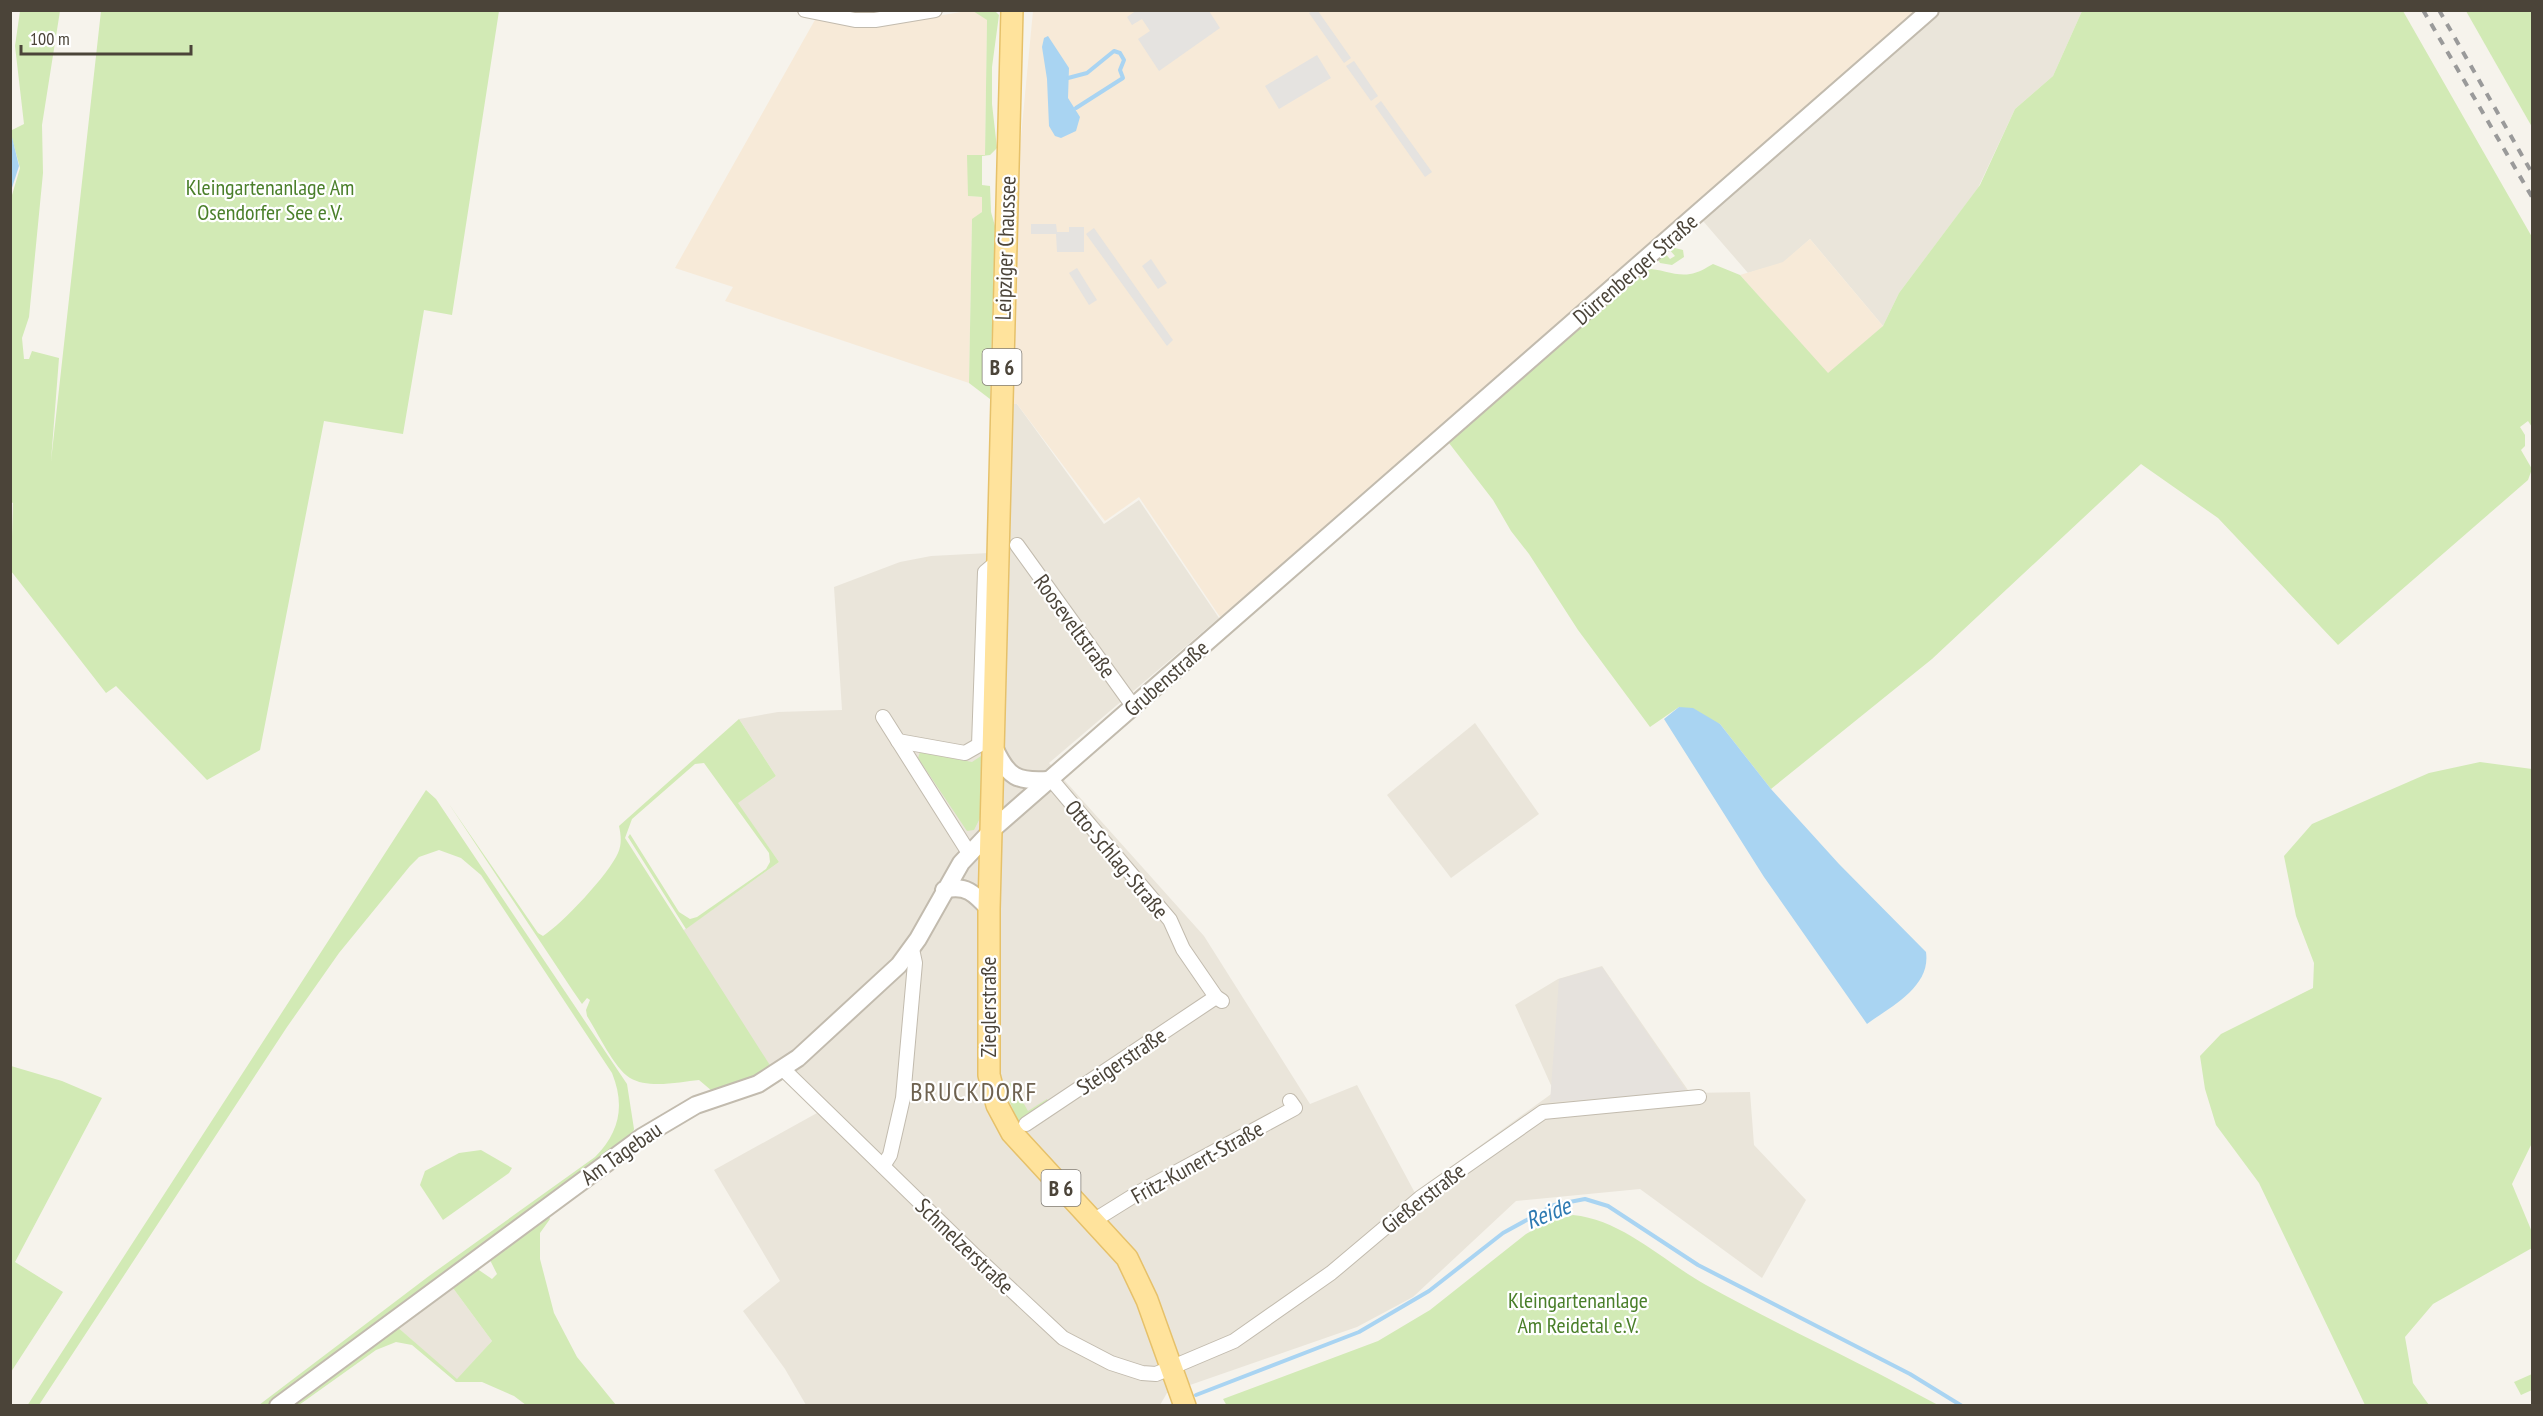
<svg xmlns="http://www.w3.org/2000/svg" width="2543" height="1416" viewBox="0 0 2543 1416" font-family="'PT Sans Narrow',sans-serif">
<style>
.residential{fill:#eae5da}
.commercial{fill:#f7ead8}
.industrial{fill:#e6e2dd}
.green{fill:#d2eab5}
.parking{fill:#e5e3e0}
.water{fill:#a9d4f2}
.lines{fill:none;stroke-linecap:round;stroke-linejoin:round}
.stream{stroke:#a9d4f2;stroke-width:4}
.minor-casing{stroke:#c2bbae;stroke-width:16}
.tertiary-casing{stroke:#c2bbae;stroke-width:20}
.primary-casing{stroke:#e6c16a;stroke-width:24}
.minor{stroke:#fff;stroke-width:14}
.tertiary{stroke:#fff;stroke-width:16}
.primary{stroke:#ffe39c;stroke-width:21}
.rail{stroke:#9a9a9a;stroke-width:4;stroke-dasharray:8 8;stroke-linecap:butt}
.labels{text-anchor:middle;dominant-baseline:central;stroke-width:4.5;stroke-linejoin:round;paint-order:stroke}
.shield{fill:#fff;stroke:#817c74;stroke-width:1.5}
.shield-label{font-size:21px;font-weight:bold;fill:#4b4439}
.park-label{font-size:22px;fill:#4a7f2a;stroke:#fff}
.street-label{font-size:22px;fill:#4b4439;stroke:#fff}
.water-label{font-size:24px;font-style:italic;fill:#2e7ab2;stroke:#fff}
.quarter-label{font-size:26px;letter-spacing:1.5px;fill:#6e6250;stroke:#fff}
</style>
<rect width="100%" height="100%" fill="#f6f3ec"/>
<!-- residential -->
<g class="residential">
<path d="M1939 11H2082L2053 76 2015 109 1978 188 1899 293 1883 326 1810 239 1783 263 1748 273 1703 221Z"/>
<path d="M1011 404H1017L1104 524 1139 500 1219 618 1049 763 1204 936 1310 1104 1357 1085 1415 1193 1554 1092 1515 1005 1558 979 1602 966 1690 1093 1750 1092 1754 1145 1806 1200 1762 1278 1640 1189 1516 1201 1413 1297 1357 1327 1167 1393 1160 1405H806L785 1369 743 1311 780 1281 714 1170 817 1113 783 1078 777 1081 681 932 779 862 737 803 776 776 739 719 778 712 842 710 834 587 900 562 931 556 1008 552Z"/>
<path d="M1475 723 1539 814 1451 878 1387 795Z"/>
<path d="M450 1284 492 1341 457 1380 395 1325Z"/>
</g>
<!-- commercial -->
<g class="commercial">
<path d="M973 10 987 20 985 156 968 155V196L982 197V212L972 220 969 383 725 301 733 287 675 268 816 18 883 25Z"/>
<path d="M1033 11H1921L1424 445 1220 617 1139 497 1105 521 1017 404H1011L1018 168Z"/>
<path d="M1810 239 1883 326 1828 374 1740 275 1783 262Z"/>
</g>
<!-- industrial -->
<path class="industrial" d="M1602 967 1688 1093 1550 1102 1559 979Z"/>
<!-- green -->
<g class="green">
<path d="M20 11H60L42 125 43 173 29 317 22 338 24 359H29L32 351 59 358 51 461 101 11H499L452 315 424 310 403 434 324 421 260 750 207 780 116 686 106 693 11 571 13 503 11 502 10 220 12 195 20 168 10 131 24 124 15 46Z"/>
<path d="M973 11H995L999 15 992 67V104L997 148 990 155 982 156V185L990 186 991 212 995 226 990 399 969 383 972 219 982 212V197L968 196 967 155H985L987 20Z"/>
<path d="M2082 11H2403L2532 237V427L2528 421 2520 427 2525 435V446L2521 450 2532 469 2528 480 2338 645 2218 518 2141 464 1932 659 1771 789 1720 724 1679 707 1650 727 1578 630 1529 554 1511 531 1493 500 1449 443 1452 437 1642 269C1658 267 1675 277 1690 274 1698 273 1706 268 1713 264L1740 275 1828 373 1883 326 1899 293 1980 185 2015 109 2053 76Z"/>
<path d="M2466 11H2532V127Z"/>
<path d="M1671 247 1683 250 1684 257 1672 265 1660 263 1657 258 1664 252 1670 259 1675 256 1668 248Z"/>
<path d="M739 719 776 776 738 803 779 862 686 929 628 837 630 834 679 912 690 919 697 917 766 869 770 862 769 853 704 763 695 764 632 819 625 838 773 1070 712 1091 699 1080C680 1082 648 1089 630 1078 614 1068 598 1033 587 1016L586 1010 590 1000 587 998 582 1004 573 991 449 804 538 933 543 936C562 924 609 874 618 853 622 844 621 835 619 826Z"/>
<path d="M920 752 972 762 981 756 980 818 974 830 967 831 918 758Z"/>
<path d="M2480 762 2532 769V1143L2512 1184 2532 1232V1248L2433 1304 2405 1337 2413 1383 2429 1405H2365L2259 1183 2216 1125 2205 1089 2200 1056 2221 1034 2313 988 2314 963 2296 916 2284 856 2312 824 2429 773Z"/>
<path d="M426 790 436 799 627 1084 634 1129 632 1137 269 1405H259L429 1276 595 1157C620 1132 625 1105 612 1073L481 875 461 858 439 850 419 857 410 866 339 953 287 1027 39 1405 27 1406Z"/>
<path d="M11 1066 62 1081 102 1098 15 1262 63 1292 11 1372Z"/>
<path d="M1012 1083 1028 1111 1047 1099 1049 1103 1018 1121 1004 1088 1006 1084Z"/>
<path d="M481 1150 512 1168 509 1173 443 1220 420 1185 425 1171 459 1153Z"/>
<path d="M547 1212 550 1219 540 1233V1259L554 1313 577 1357 616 1405H526L514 1396 482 1382H456L412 1345 396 1342 376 1350 299 1405 289 1406 395 1325 457 1379 492 1341 450 1284 473 1266 492 1279 497 1274 489 1258Z"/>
<path d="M1573 1215C1623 1220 1663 1261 1706 1285 1782 1327 1862 1363 1938 1405L1227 1406 1223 1399 1378 1341 1430 1310 1526 1234 1544 1224Z"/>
<path d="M2532 1374V1390L2521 1395 2514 1382Z"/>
</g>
<!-- parking -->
<g class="parking">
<path d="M1137 10 1209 11 1220 28 1159 71 1138 39 1150 31 1142 19 1132 25 1127 17Z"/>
<path d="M1313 11H1318L1351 58 1344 63 1309 13Z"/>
<path d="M1317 55 1331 78 1279 109 1265 86Z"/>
<path d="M1354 61 1378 96 1371 101 1346 66Z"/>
<path d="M1381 101 1432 172 1425 177 1375 106Z"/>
<path d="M1031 224H1056L1057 232H1069V227H1084V252H1057L1056 234H1031Z"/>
<path d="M1094 228 1173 340 1167 346 1086 234Z"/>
<path d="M1151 259 1167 283 1158 289 1142 266Z"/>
<path d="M1077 268 1097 300 1089 305 1069 273Z"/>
</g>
<!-- water -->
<g class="water">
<path d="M1048 36 1069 68 1068 98 1080 117 1076 131 1061 138 1055 136 1049 126 1047 79 1042 47 1044 38Z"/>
<path d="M11 133 19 166 11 191Z"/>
<path d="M1679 707 1693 708 1720 724 1771 789 1839 864 1926 952C1931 987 1891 1006 1867 1024L1764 877 1664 719Z"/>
</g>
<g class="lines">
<!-- stream -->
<g class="stream">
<path d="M1068 78 1087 73 1114 51 1120 53 1124 60 1120 70 1123 78 1076 108"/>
<path d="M1196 1395 1359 1332 1429 1291 1503 1233 1554 1205 1585 1199 1608 1206 1698 1265 1910 1374 1962 1406"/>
<path d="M1173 1406V1405"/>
</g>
<defs>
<g id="minor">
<path d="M805 10 855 20H875L935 10"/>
<path d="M1017 545 1133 706"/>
<path d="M883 717 969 853"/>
<path d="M898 741 965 753 979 745 985 572 998 561"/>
<path d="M1050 778 1170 920 1183 949 1216 997 1222 1001"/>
<path d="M783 1069 973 1254 1063 1338 1111 1363 1142 1373 1156 1374 1234 1341 1331 1273 1420 1198 1543 1112 1699 1097"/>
<path d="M1026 1124 1216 997"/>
<path d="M883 1166 890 1155 903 1098 915 963 912 949"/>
<path d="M1093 1221 1138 1193 1295 1108 1290 1101"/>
</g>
<g id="tertiary">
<path d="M995 749C1008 777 1017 782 1048 780"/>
<path d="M944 890C966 884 975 894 989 909"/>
<path d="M278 1406 642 1137 696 1105 758 1084 798 1058 899 965 918 939 961 863 993 829 1930 10"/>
</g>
<path id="primary" d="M1012 10 989 909V1075L997 1105 1012 1133 1127 1258 1147 1300 1185 1406"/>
</defs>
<!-- minor casing -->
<use href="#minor" class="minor-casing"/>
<!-- tertiary casing -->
<use href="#tertiary" class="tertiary-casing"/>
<!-- primary casing -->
<use href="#primary" class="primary-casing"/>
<!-- minor -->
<use href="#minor" class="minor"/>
<!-- tertiary -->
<use href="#tertiary" class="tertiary"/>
<!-- primary -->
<use href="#primary" class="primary"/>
<!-- rail -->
<g class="rail">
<path d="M2423 10 2532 197"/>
<path d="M2439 10 2532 173"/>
</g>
</g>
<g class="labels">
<!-- shield labels -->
<g class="shield">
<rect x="982.5" y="349" width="39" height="36" rx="4.5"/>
<rect x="1041.5" y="1170" width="39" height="36" rx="4.5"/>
</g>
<g class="shield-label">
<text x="1002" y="367">B 6</text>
<text x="1061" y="1188">B 6</text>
</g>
<!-- park labels -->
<g class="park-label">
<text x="270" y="187">Kleingartenanlage Am<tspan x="270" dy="25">Osendorfer See e.V.</tspan></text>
<text x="1578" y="1300">Kleingartenanlage<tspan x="1578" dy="25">Am Reidetal e.V.</tspan></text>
</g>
<!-- street labels -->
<g class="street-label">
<text transform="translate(1005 248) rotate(-88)">Leipziger Chaussee</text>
<text transform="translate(1635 269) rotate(-41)">Dürrenberger Straße</text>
<text transform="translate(1075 626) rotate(54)">Rooseveltstraße</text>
<text transform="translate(1166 678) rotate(-41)">Grubenstraße</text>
<text transform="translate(1117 859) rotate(50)">Otto-Schlag-Straße</text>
<text transform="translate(988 1007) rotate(-90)">Zieglerstraße</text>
<text transform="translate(1121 1061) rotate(-34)">Steigerstraße</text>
<text transform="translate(621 1153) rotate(-35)">Am Tagebau</text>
<text transform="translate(1197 1162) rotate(-29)">Fritz-Kunert-Straße</text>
<text transform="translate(1423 1198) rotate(-38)">Gießerstraße</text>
<text transform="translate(965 1246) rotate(44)">Schmelzerstraße</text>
</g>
<!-- water labels -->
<g class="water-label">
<text transform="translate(1548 1213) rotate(-22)">Reide</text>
</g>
<!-- quarter labels -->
<g class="quarter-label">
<text x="974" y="1091">BRUCKDORF</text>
</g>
</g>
<!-- border -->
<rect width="2543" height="1416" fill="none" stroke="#4b4439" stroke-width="24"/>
<!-- scale -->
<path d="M21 45v9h170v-9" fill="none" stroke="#4b4439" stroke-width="3"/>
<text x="30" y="45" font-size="18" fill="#4b4439" stroke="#ffffff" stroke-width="4.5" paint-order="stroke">100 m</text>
</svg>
